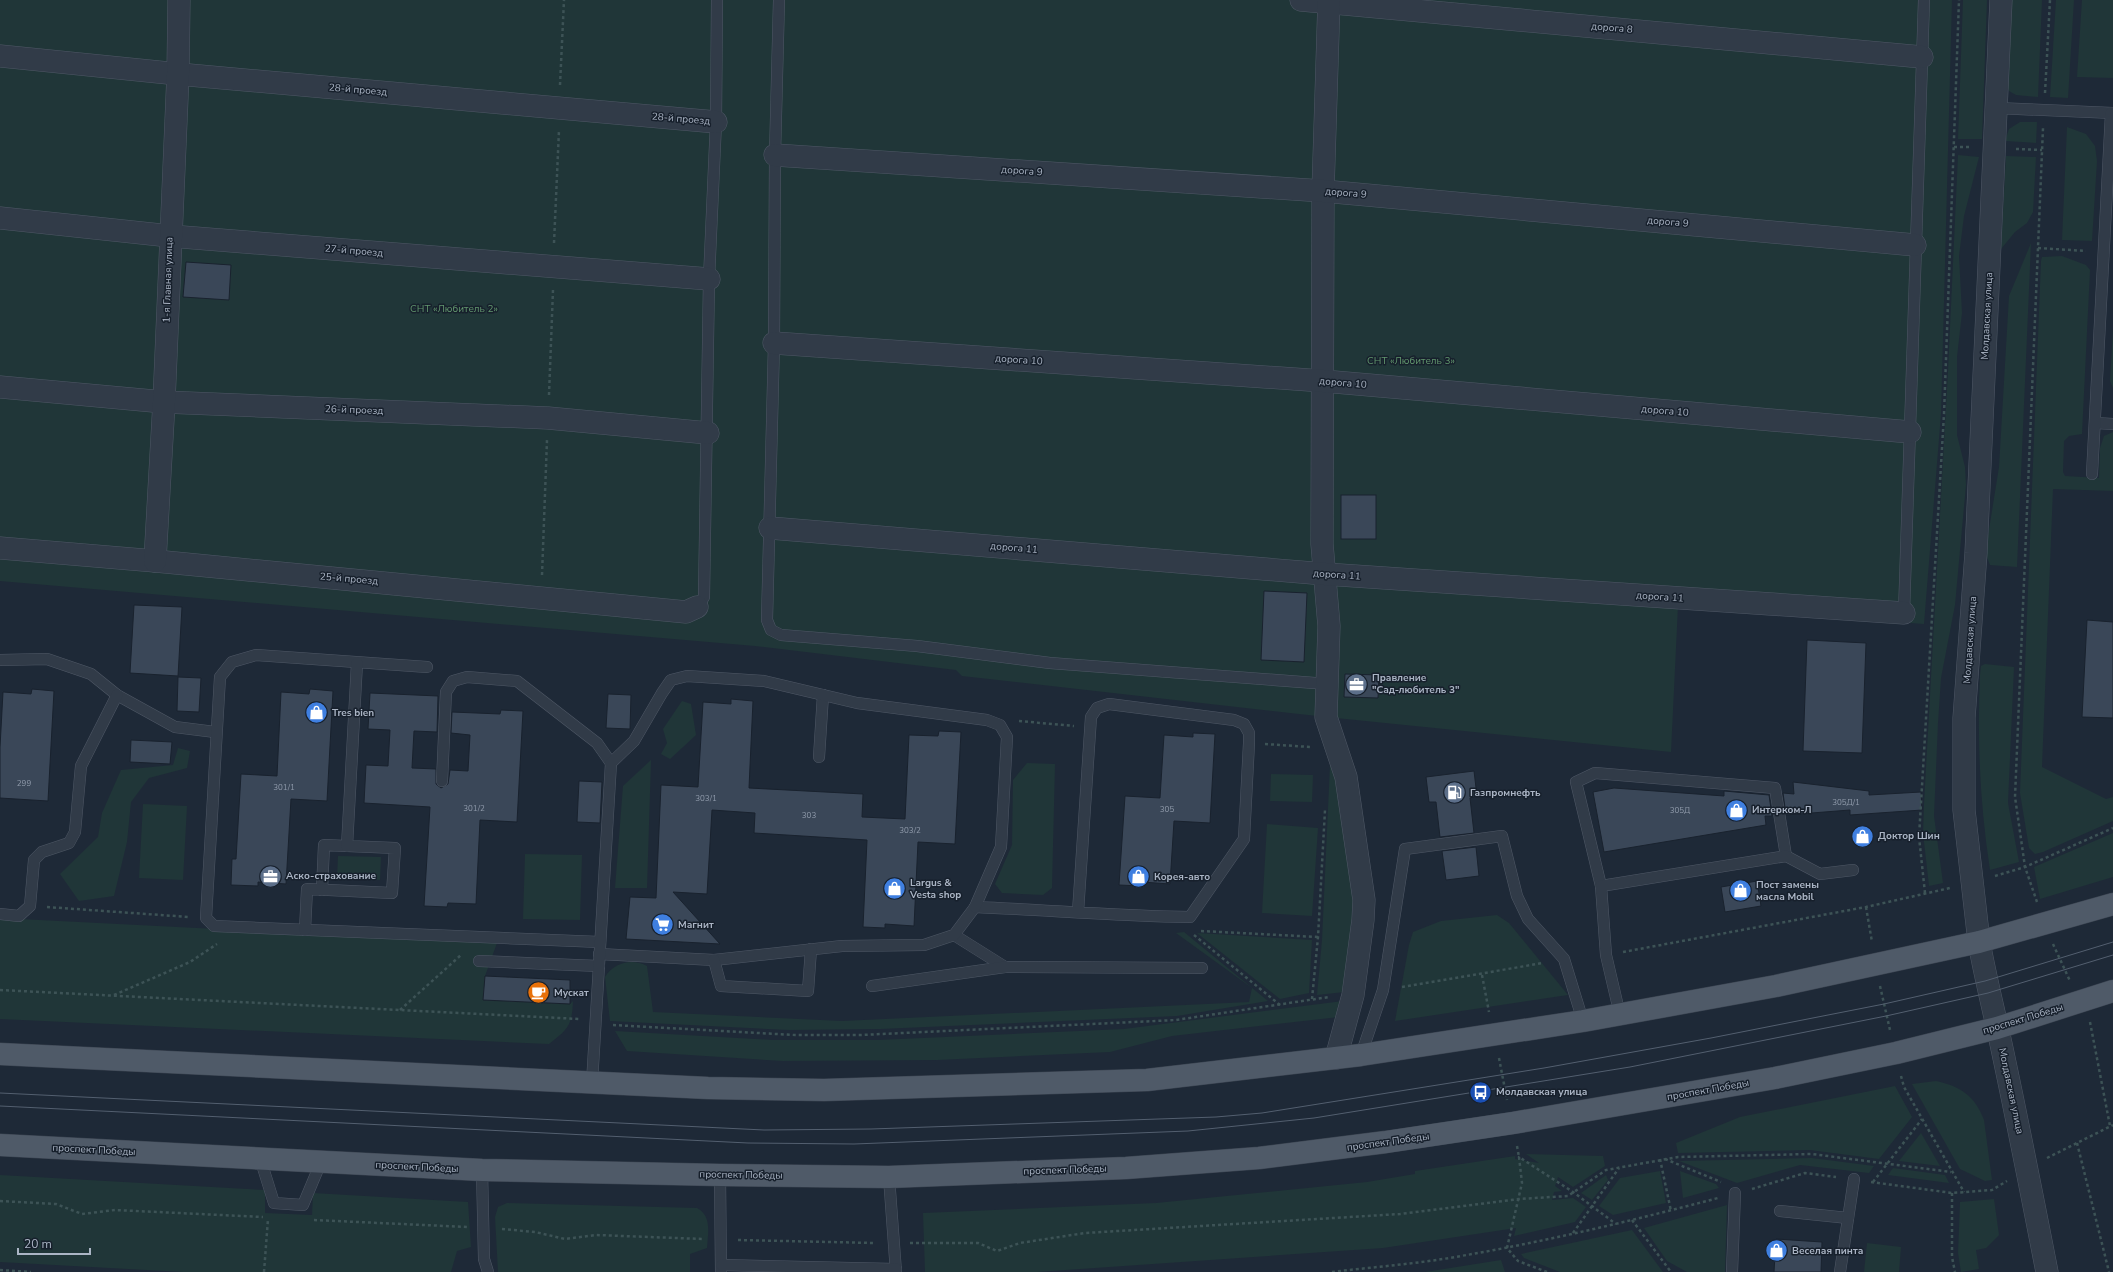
<svg xmlns="http://www.w3.org/2000/svg" width="2113" height="1272" viewBox="0 0 2113 1272" font-family="'Nunito Sans',sans-serif">
<style>
.green{fill:#203638}
.building{fill:#3a4758;stroke:#19222e}
.lines{fill:none;stroke-linecap:round;stroke-linejoin:round}
.service-casing{stroke:#4f5866;stroke-width:12}
.minor-casing{stroke:#4f5866;stroke-width:23}
.tertiary-casing{stroke:#4f5866;stroke-width:23}
.primary-casing{stroke:#3b4451;stroke-width:23}
.path{stroke:#3d5356;stroke-width:2.5;stroke-dasharray:3 3;stroke-linecap:butt}
.service{stroke:#313b48;stroke-width:11}
.minor{stroke:#313b48;stroke-width:22}
.tertiary{stroke:#313b48;stroke-width:22}
.primary{stroke:#4f5a68;stroke-width:22}
.tram{stroke:#535f6f;stroke-width:1}
.labels{text-anchor:middle;dominant-baseline:central;stroke-width:3;stroke-linejoin:round;paint-order:stroke}
.number-label{font-size:8px;fill:#8f9aaa}
.street-label{font-size:10px;fill:#abb5c5;stroke:#17202c}
.park-label{font-size:10px;fill:#62976e;stroke:#17202c}
.poi-label{font-size:10px;font-weight:bold;fill:#abb5c5;stroke:#17202c;text-anchor:start}
</style>
<rect width="100%" height="100%" fill="#1e2937"/>
<!-- green -->
<g class="green">
<path d="M0 0H1952L1941 414 1924 624 1678 606 1671 752 1326 717 962 676 956 670 755 646 0 581Z"/>
<path d="M1963 0H1987L1982 139H1958Z"/>
<path d="M2011 0H2042L2038 97 2016 95 2009 91 2006 83Z"/>
<path d="M2056 0H2074L2068 98 2050 97Z"/>
<path d="M2082 0H2113V78L2077 77Z"/>
<path d="M2020 122H2037L2036 143 2005 141 2009 129Z"/>
<path d="M2067 127 2086 134 2095 146 2097 161 2092 241 2062 240Z"/>
<path d="M1958 155 1979 157 1964 216 1959 256 1962 313 1957 357V435L1965 467 1966 485 1955 605 1941 678 1938 723 1934 816 1943 883 1929 886 1923 833 1924 804 1948 371Z"/>
<path d="M2006 156 2036 157 2033 212 2027 223 2015 232 2001 249Z"/>
<path d="M2031 243 2017 567 1990 565 1986 555 1987 542 1999 467 2009 296Z"/>
<path d="M2062 256 2086 265 2090 270 2082 434 2069 436 2064 441 2063 472 2065 476 2099 478 2100 448 2104 436 2113 432V491L2053 489 2042 767 2106 799 2113 797V821L2043 852 2035 854 2029 848 2020 793 2041 261 2042 257Z"/>
<path d="M2113 329V388L2110 381Z"/>
<path d="M1985 664 2014 667 2008 803 2019 862 1990 870C1980 805 1977 741 1980 675L1981 666Z"/>
<path d="M682 701 691 704 696 735 670 759 661 754 667 743 663 729Z"/>
<path d="M178 748 190 751 187 768 149 778 131 802 127 842 114 896 79 901 60 874 98 837 102 813 121 770 173 765Z"/>
<path d="M651 760 647 888H615L623 786Z"/>
<path d="M1027 763 1055 764 1052 888 1043 895 1002 893 995 884 1012 845 1013 780Z"/>
<path d="M1330 765 1337 774 1355 906 1344 992 1317 995 1322 940Z"/>
<path d="M1271 774 1313 775 1312 802 1270 801Z"/>
<path d="M143 804 187 806 183 880 139 878Z"/>
<path d="M1267 824 1318 828 1312 916 1262 913Z"/>
<path d="M2113 833V877L2040 899 2034 867Z"/>
<path d="M525 854 582 855 580 920 523 919Z"/>
<path d="M338 856 381 857 380 880 337 879Z"/>
<path d="M1497 915 1509 923 1568 995 1395 1021 1409 945 1413 932 1441 921Z"/>
<path d="M0 918 497 943 485 976 484 1000 570 1004 573 1001C572 1026 568 1029 549 1044L0 1019Z"/>
<path d="M1184 932 1268 1001 1177 1016 880 1029 789 1030 610 1021 605 977C614 962 633 958 647 966L653 1012 842 1021 1249 1002 1252 988 1176 933Z"/>
<path d="M1197 933 1312 940 1309 993 1280 999Z"/>
<path d="M1343 1001 1339 1017 1172 1036 1110 1052 937 1060 783 1061 627 1051 615 1031 773 1040H878L1124 1029Z"/>
<path d="M1936 1081C1960 1086 1975 1096 1984 1120L1992 1180 1985 1181 1960 1169 1912 1084Z"/>
<path d="M1895 1086 1912 1117 1879 1159 1810 1150 1678 1153 1676 1143 1740 1117Z"/>
<path d="M1921 1133 1940 1166 1899 1161Z"/>
<path d="M1526 1154 1603 1156 1605 1166 1573 1187 1558 1177 1555 1186 1562 1191 1554 1192 1552 1200 1573 1198 1586 1207 1575 1222 1514 1236 1516 1228 1383 1248 1037 1272H925L923 1213 1156 1203 1367 1182 1415 1174V1171L1515 1156V1159L1539 1163Z"/>
<path d="M1812 1158 1874 1166 1869 1173 1800 1165 1737 1183 1679 1161Z"/>
<path d="M1893 1168 1945 1175 1949 1183 1888 1175Z"/>
<path d="M1660 1171 1666 1203 1613 1215 1599 1206 1620 1178Z"/>
<path d="M1680 1171 1716 1184 1719 1188 1683 1198Z"/>
<path d="M0 1175 265 1190V1213L312 1215 313 1193 468 1202 471 1247 457 1251 451 1272H183L0 1262Z"/>
<path d="M1606 1175 1608 1180 1592 1200 1581 1193Z"/>
<path d="M1994 1199 1999 1235 1986 1248 1976 1250 1979 1269 1961 1272 1958 1253 1960 1202Z"/>
<path d="M507 1203 697 1208C712 1216 708 1233 707 1248L690 1254V1272H498L495 1217 498 1207Z"/>
<path d="M1727 1205 1725 1272H1687L1667 1261 1644 1228Z"/>
<path d="M1632 1230 1663 1272H1560L1524 1258 1521 1254Z"/>
<path d="M1867 1243 1901 1247 1899 1272H1864Z"/>
<path d="M1501 1260 1505 1272H1425Z"/>
</g>
<!-- building -->
<g class="building">
<path d="M186 262 231 265 229 300 183 297Z"/>
<rect x="1341" y="495" width="35" height="44"/>
<path d="M1264 591 1307 593 1304 662 1261 660Z"/>
<path d="M134 605 182 607 178 676 130 673Z"/>
<path d="M2087 620 2113 622V718L2082 717Z"/>
<path d="M1807 640 1866 643 1862 753 1803 751Z"/>
<path d="M1345 674 1379 675 1378 698 1344 697Z"/>
<path d="M178 677 201 678 199 712 177 711Z"/>
<path d="M32 689 54 691 48 801 0 798V747L3 692 31 694Z"/>
<path d="M310 689 333 691 327 801 291 799 286 884 258 882V886L231 885 232 859H236L241 774 277 776 281 692 309 694Z"/>
<path d="M370 693 438 696 437 732 414 731 412 768 436 769V784L441 788 448 784 450 770 468 771 470 735 451 733 452 712 500 714 501 710 523 711 517 822 480 820 476 904 448 903 447 907 424 906 430 807 364 803 366 765 388 766 390 730 368 729Z"/>
<path d="M608 694 631 695 630 729 606 728Z"/>
<path d="M731 699 753 701 749 788 863 794 862 817 905 819 909 735 938 736 939 731 961 732 955 844 918 842 914 926 885 924V928L863 927 867 840 754 833 755 813 712 810 707 894 673 892 720 944 626 939 630 897 656 898 661 785 698 787 703 702 731 704Z"/>
<path d="M1193 733 1215 734 1210 823 1174 821 1170 884 1142 882 1141 886 1119 885 1125 796 1160 798 1164 735 1193 737Z"/>
<path d="M131 740 172 742 170 764 130 762Z"/>
<path d="M1474 771 1477 796 1470 798 1474 833 1440 837 1436 802H1429L1426 777Z"/>
<path d="M579 781 602 782 600 823 577 822Z"/>
<path d="M1793 782 1869 791V795L1921 792 1922 810 1850 815V810L1786 815 1783 793 1794 794Z"/>
<path d="M1614 788 1724 796V791L1769 795 1772 816H1765L1766 825 1604 852 1593 792Z"/>
<path d="M1476 847 1479 876 1446 880 1442 851Z"/>
<path d="M1757 881 1761 906 1725 912 1721 887Z"/>
<path d="M485 976 570 980V1004L483 1000Z"/>
<path d="M1776 1239 1822 1242 1821 1272H1774Z"/>
</g>
<g class="lines">
<defs>
<g id="service">
<path d="M779 0 775 155 774 343 767 620 771 630 781 635 917 646 1050 663 1328 684"/>
<path d="M1996 108 2113 113"/>
<path d="M2096 423 2113 424"/>
<path d="M2092 474 2111 113"/>
<path d="M697 607 704 597 709 279 716 122 717 0"/>
<path d="M1904 613 1924 0"/>
<path d="M0 660 47 659 91 674 117 695 175 727 215 732"/>
<path d="M427 667 256 655 232 662 220 677 206 918 214 926 600 942"/>
<path d="M819 757 823 695"/>
<path d="M442 781 446 692 453 681 467 677 517 681 597 743 611 763"/>
<path d="M1601 886 1576 782 1595 773 1775 788 1786 856"/>
<path d="M322 890 324 845 347 846"/>
<path d="M0 914 19 916 30 906 34 860 42 852 69 843 75 832 81 766 117 695"/>
<path d="M305 930 307 889 392 893 395 848 347 846 357 663"/>
<path d="M954 935 1005 967"/>
<path d="M599 954 714 960 842 946 924 945 954 935 975 907C1047 910 1119 916 1190 917L1244 839 1249 743V733L1244 724 1234 720 1109 704 1097 708 1091 717 1078 912"/>
<path d="M714 960 721 986 808 991 811 949"/>
<path d="M479 961 599 966"/>
<path d="M872 986 1005 967 1202 968"/>
<path d="M1620 1015 1606 955 1601 886 1786 856 1820 874 1853 870"/>
<path d="M1361 1055 1383 990 1405 849 1502 836 1517 896 1528 919 1564 959 1583 1021"/>
<path d="M592 1083 611 763 634 741 662 693 671 680 687 676 764 681 857 703 987 720 1000 725 1007 737 1001 847 975 907"/>
<path d="M260 1158 274 1203 303 1205 321 1162"/>
<path d="M482 1170 484 1259 488 1272"/>
<path d="M720 1175 721 1272"/>
<path d="M889 1177 896 1272"/>
<path d="M1780 1211 1848 1218"/>
<path d="M722 1265 896 1269"/>
<path d="M1732 1272 1735 1193"/>
<path d="M1840 1272 1854 1179"/>
</g>
<g id="minor">
<path d="M1301 0 1922 57"/>
<path d="M1329 0 1323 191 1322 544 1329 626 1326 717 1346 777 1364 900 1363 920 1353 995 1336 1058"/>
<path d="M0 56 178 74 716 122"/>
<path d="M775 155 1323 191 1915 245"/>
<path d="M0 218 170 236 709 279"/>
<path d="M774 343 1323 381 1910 432"/>
<path d="M0 387 164 402 548 418 708 433"/>
<path d="M770 528 1325 574 1904 613"/>
<path d="M0 548 155 561 686 612 697 607"/>
<path d="M155 561 164 402 178 74 179 0"/>
<path d="M1979 942 1964 810V718L1976 553 2001 0"/>
</g>
<path id="tertiary" d="M1979 942C1986 981 1996 1019 2004 1058 2019 1129 2033 1200 2047 1272"/>
<g id="primary">
<path d="M0 1054 708 1088 824 1090 1147 1080 1361 1055 1583 1021 1776 986 1979 942 2113 904"/>
<path d="M0 1145 482 1170 720 1175 889 1177 1126 1168 1259 1158 1386 1142 1513 1123 1775 1078 1896 1053 1997 1028 2113 991"/>
</g>
</defs>
<!-- service casing -->
<use href="#service" class="service-casing"/>
<!-- minor casing -->
<use href="#minor" class="minor-casing"/>
<!-- tertiary casing -->
<use href="#tertiary" class="tertiary-casing"/>
<!-- primary casing -->
<use href="#primary" class="primary-casing"/>
<!-- path -->
<g class="path">
<path d="M560 85 564 0"/>
<path d="M2045 93 2050 0"/>
<path d="M1954 147H1971"/>
<path d="M2016 149 2042 150"/>
<path d="M554 243 559 130"/>
<path d="M2038 248 2086 251"/>
<path d="M549 395 553 290"/>
<path d="M542 575 547 440"/>
<path d="M1019 721 1074 726"/>
<path d="M1265 744 1310 747"/>
<path d="M1995 876 2025 867 2113 828"/>
<path d="M1925 893 1919 837 1944 414 1959 0"/>
<path d="M2037 902 2025 867 2015 797 2043 128"/>
<path d="M47 907 189 917"/>
<path d="M1866 907 1872 942"/>
<path d="M1201 931 1318 937"/>
<path d="M1194 935 1280 1005"/>
<path d="M2053 944 2070 981"/>
<path d="M1623 952 1866 907 1950 888"/>
<path d="M1482 975 1489 1012"/>
<path d="M1880 986 1890 1030"/>
<path d="M1402 987 1543 963"/>
<path d="M0 990 579 1019"/>
<path d="M114 995 190 962 217 944"/>
<path d="M1312 999 1318 937 1325 810"/>
<path d="M400 1010 461 955"/>
<path d="M2090 1022 2110 1126"/>
<path d="M613 1025 795 1035H861L1176 1020 1329 997"/>
<path d="M1499 1058 1507 1100"/>
<path d="M1901 1076 1904 1087 1964 1192"/>
<path d="M2077 1143 2109 1272"/>
<path d="M1517 1146 1519 1157"/>
<path d="M2047 1158 2113 1125"/>
<path d="M1660 1159 1671 1211"/>
<path d="M1665 1159 1721 1182"/>
<path d="M1871 1182 1952 1193 1992 1190 2007 1181"/>
<path d="M1873 1182 1922 1119"/>
<path d="M1752 1189 1805 1173 1836 1177"/>
<path d="M1952 1193V1257L1955 1272"/>
<path d="M0 1201 56 1204 82 1214 115 1210 263 1217"/>
<path d="M314 1220 467 1227"/>
<path d="M1632 1220 1671 1272"/>
<path d="M502 1229 535 1232 565 1239 596 1235 703 1239"/>
<path d="M1573 1233 1619 1168"/>
<path d="M738 1240 875 1243"/>
<path d="M910 1243H978L997 1251 1020 1243 1085 1233 1400 1214 1519 1199 1568 1196 1606 1170 1678 1157 1812 1154 1951 1172"/>
<path d="M0 1270 31 1272"/>
<path d="M264 1272 268 1219"/>
<path d="M1332 1272C1373 1267 1415 1264 1455 1257 1544 1242 1631 1221 1718 1198"/>
<path d="M1547 1272 1518 1261 1507 1248 1522 1183 1519 1157 1573 1192 1616 1224"/>
</g>
<!-- service -->
<use href="#service" class="service"/>
<!-- minor -->
<use href="#minor" class="minor"/>
<!-- tertiary -->
<use href="#tertiary" class="tertiary"/>
<!-- primary -->
<use href="#primary" class="primary"/>
<!-- tram -->
<g class="tram">
<path d="M0 1093 764 1130 871 1129 1216 1117 1262 1113 1400 1091 1544 1068 1711 1038 1884 1004 1985 981 2113 942"/>
<path d="M0 1106 748 1143 854 1144 1188 1131 1314 1118 1630 1067 1886 1016 1988 993 2113 955"/>
</g>
</g>
<!-- icons -->
<defs>
<symbol id="office-disc" viewBox="-11 -11 22 22"><circle r="9.5" fill="#5c6f8a" stroke="#17202c"/><path d="M-6-3h4V-5.5h4V-3h4V5H-6ZM-1-4.5V-3h2v-1.5ZM-6 0V1H6V0Z" fill="#fff"/></symbol>
<symbol id="shop-disc" viewBox="-11 -11 22 22"><circle r="9.5" fill="#3f7fe0" stroke="#17202c"/><path d="M-5-2.5h2.3a2.7 3.5 0 0 1 5.4 0H5L5.5 6h-11ZM-1.5-2.5h3a1.5 2.3 0 0 0-3 0Z" fill="#fff"/></symbol>
<symbol id="fuel-disc" viewBox="-11 -11 22 22"><circle r="9.5" fill="#5c6f8a" stroke="#17202c"/><path d="M-5.5-6h7V0h2V4h1.3V-2.5L3-4.5l.8-.8L6-3V5H2.5V1h-1V6h-7ZM-4.2-4.7v3.2H.2V-4.7Z" fill="#fff"/></symbol>
<symbol id="supermarket-disc" viewBox="-11 -11 22 22"><circle r="9.5" fill="#3f7fe0" stroke="#17202c"/><path d="M-6-5.5h2.5l.6 2H6L4.5 2H-2.5L-4.4-4H-6ZM-1.5 3.2a1.3 1.3 0 1 0 .1 0ZM3 3.2a1.3 1.3 0 1 0 .1 0Z" fill="#fff"/></symbol>
<symbol id="cafe-disc" viewBox="-11 -11 22 22"><circle r="9.5" fill="#e8710a" stroke="#17202c"/><path d="M-5.5-4.5H6V0H3Q3 3.5 0 3.5H-2.5Q-5.5 3.5-5.5 0ZM3-3.2v2h1.7v-2ZM-6 4.5H4V6H-6Z" fill="#fff"/></symbol>
<symbol id="bus-disc" viewBox="-11 -11 22 22"><circle r="9.5" fill="#1a4fb4" stroke="#17202c"/><path d="M-5-6H5V4H4V6H2V4H-2V6H-4V4H-5ZM-3.5-4V0h7V-4ZM-3.5 1.2v1.5H-2V1.2ZM2 1.2v1.5H3.5V1.2Z" fill="#fff"/></symbol>
</defs>
<g fill-rule="evenodd">
<use href="#office-disc" x="1344" y="672" width="25" height="25"/>
<use href="#shop-disc" x="304" y="700" width="25" height="25"/>
<use href="#fuel-disc" x="1442" y="780" width="25" height="25"/>
<use href="#shop-disc" x="1724" y="798" width="25" height="25"/>
<use href="#shop-disc" x="1850" y="824" width="25" height="25"/>
<use href="#office-disc" x="258" y="864" width="25" height="25"/>
<use href="#shop-disc" x="1126" y="864" width="25" height="25"/>
<use href="#shop-disc" x="882" y="876" width="25" height="25"/>
<use href="#shop-disc" x="1728" y="878" width="25" height="25"/>
<use href="#supermarket-disc" x="650" y="912" width="25" height="25"/>
<use href="#cafe-disc" x="526" y="980" width="25" height="25"/>
<use href="#bus-disc" x="1468" y="1080" width="25" height="25"/>
<use href="#shop-disc" x="1764" y="1238" width="25" height="25"/>
</g>
<g class="labels">
<!-- number labels -->
<g class="number-label">
<text x="24" y="783">299</text>
<text x="284" y="787">301/1</text>
<text x="706" y="798">303/1</text>
<text x="1846" y="802">305Д/1</text>
<text x="474" y="808">301/2</text>
<text x="1167" y="809">305</text>
<text x="1680" y="810">305Д</text>
<text x="809" y="815">303</text>
<text x="910" y="830">303/2</text>
</g>
<!-- street labels -->
<g class="street-label">
<text transform="translate(1612 28) rotate(5)">дорога 8</text>
<text transform="translate(358 90) rotate(5)">28-й проезд</text>
<text transform="translate(681 119) rotate(5)">28-й проезд</text>
<text transform="translate(1022 171) rotate(4)">дорога 9</text>
<text transform="translate(1346 193) rotate(5)">дорога 9</text>
<text transform="translate(1668 222) rotate(5)">дорога 9</text>
<text transform="translate(354 251) rotate(5)">27-й проезд</text>
<text transform="translate(168 280) rotate(-88)">1-я Главная улица</text>
<text transform="translate(1987 316) rotate(-87)">Молдавская улица</text>
<text transform="translate(1019 360) rotate(4)">дорога 10</text>
<text transform="translate(1343 383) rotate(5)">дорога 10</text>
<text transform="translate(354 410) rotate(2)">26-й проезд</text>
<text transform="translate(1665 411) rotate(5)">дорога 10</text>
<text transform="translate(1014 548) rotate(5)">дорога 11</text>
<text transform="translate(1337 575) rotate(4)">дорога 11</text>
<text transform="translate(349 579) rotate(5)">25-й проезд</text>
<text transform="translate(1660 597) rotate(4)">дорога 11</text>
<text transform="translate(1970 640) rotate(-86)">Молдавская улица</text>
<text transform="translate(2023 1019) rotate(-17)">проспект Победы</text>
<text transform="translate(1708 1090) rotate(-10)">проспект Победы</text>
<text transform="translate(2011 1091) rotate(78)">Молдавская улица</text>
<text transform="translate(1388 1142) rotate(-8)">проспект Победы</text>
<text transform="translate(94 1150) rotate(3)">проспект Победы</text>
<text transform="translate(417 1167) rotate(3)">проспект Победы</text>
<text transform="translate(1065 1170) rotate(-2)">проспект Победы</text>
<text transform="translate(741 1175) rotate(1)">проспект Победы</text>
</g>
<!-- park labels -->
<g class="park-label">
<text x="454" y="309">СНТ «Любитель 2»</text>
<text x="1411" y="361">СНТ «Любитель 3»</text>
</g>
<!-- poi labels -->
<g class="poi-label">
<text x="1372" y="678">Правление<tspan x="1372" dy="12">"Сад-любитель 3"</tspan></text>
<text x="332" y="713">Tres bien</text>
<text x="1470" y="793">Газпромнефть</text>
<text x="1752" y="810">Интерком-Л</text>
<text x="1878" y="836">Доктор Шин</text>
<text x="286" y="876">Аско-страхование</text>
<text x="1154" y="877">Корея-авто</text>
<text x="910" y="883">Largus &amp;<tspan x="910" dy="12">Vesta shop</tspan></text>
<text x="1756" y="885">Пост замены<tspan x="1756" dy="12">масла Mobil</tspan></text>
<text x="678" y="925">Магнит</text>
<text x="554" y="993">Мускат</text>
<text x="1496" y="1092">Молдавская улица</text>
<text x="1792" y="1251">Веселая пинта</text>
</g>
</g>
<!-- scale -->
<path d="M18 1248v6h72v-6" fill="none" stroke="#abb5c5" stroke-width="2"/>
<text x="24" y="1248" font-size="12" fill="#abb5c5" stroke="#17202c" stroke-width="3" paint-order="stroke">20 m</text>
</svg>
